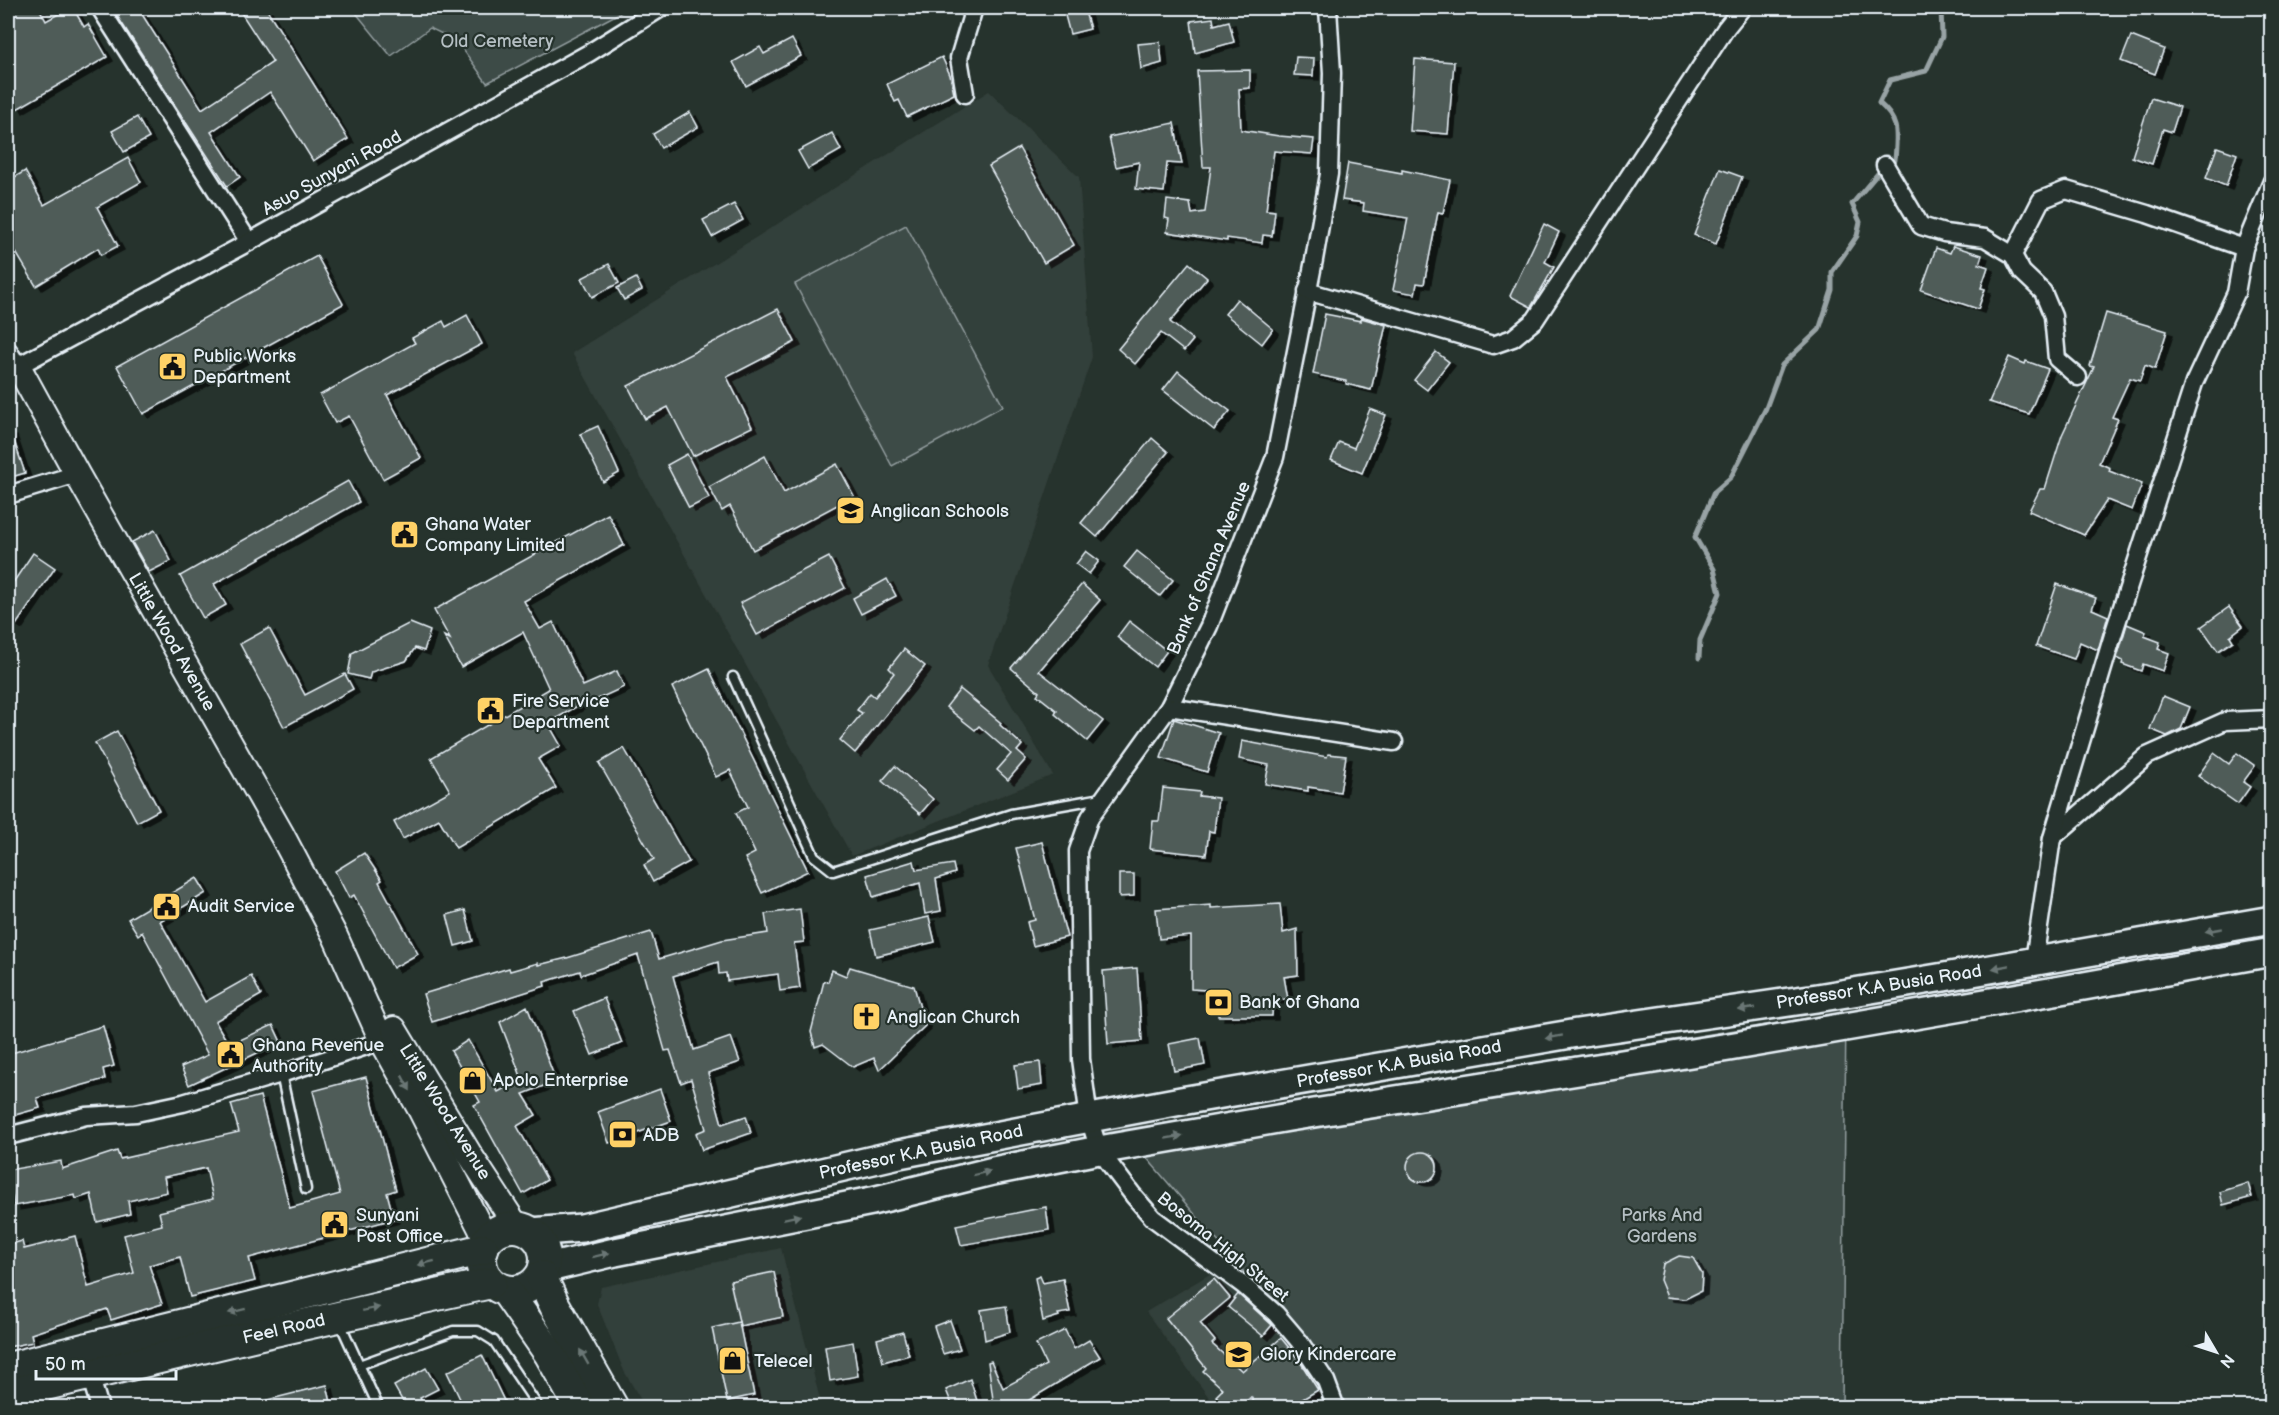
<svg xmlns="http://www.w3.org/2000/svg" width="2279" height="1415" viewBox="0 0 2279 1415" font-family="'Balsamiq Sans',sans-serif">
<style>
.built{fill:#333f3a}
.green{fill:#3e4b47;stroke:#939ea0;stroke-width:1.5}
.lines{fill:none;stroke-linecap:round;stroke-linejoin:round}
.stream{stroke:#98a3a5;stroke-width:5}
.building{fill:#505c59;stroke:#e8f1f8;stroke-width:1.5;filter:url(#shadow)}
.lane-casing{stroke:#e8f1f8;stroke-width:13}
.street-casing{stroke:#e8f1f8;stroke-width:21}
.secondary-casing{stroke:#e8f1f8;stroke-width:28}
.primary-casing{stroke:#e8f1f8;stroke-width:32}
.highway-casing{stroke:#e8f1f8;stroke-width:34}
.lane{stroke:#26332d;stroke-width:8}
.street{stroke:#26332d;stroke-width:16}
.secondary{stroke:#26332d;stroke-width:24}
.primary{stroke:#26332d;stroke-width:27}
.highway{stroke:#26332d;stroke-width:30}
.oneway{fill:#6a7674}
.labels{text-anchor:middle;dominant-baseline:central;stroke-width:4.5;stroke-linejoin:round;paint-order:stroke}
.park-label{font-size:18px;fill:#b5bfc3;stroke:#26332d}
.street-label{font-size:18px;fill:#e8f1f8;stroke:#26332d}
.poi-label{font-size:18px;fill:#e8f1f8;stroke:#26332d;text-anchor:start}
</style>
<defs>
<filter id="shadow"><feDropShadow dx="6" dy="4" stdDeviation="0" flood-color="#0009"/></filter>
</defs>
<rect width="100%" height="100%" fill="#26332d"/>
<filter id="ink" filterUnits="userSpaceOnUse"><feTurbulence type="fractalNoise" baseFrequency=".0167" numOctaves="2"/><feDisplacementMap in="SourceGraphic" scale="12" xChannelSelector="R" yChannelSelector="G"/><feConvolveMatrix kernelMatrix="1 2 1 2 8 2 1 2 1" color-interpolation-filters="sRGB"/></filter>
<g filter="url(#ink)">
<!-- built -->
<g class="built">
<path d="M989 91 1079 177 1092 357 988 665 1053 775 852 856 572 353Z"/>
<path d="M781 1248 822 1407H645L624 1371 597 1304 601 1287Z"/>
<path d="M1215 1271 1276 1316 1325 1392 1303 1407H1216L1146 1312Z"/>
</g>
<!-- green -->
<g class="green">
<path d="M352 8H629L487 83 457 41 430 28 391 56Z"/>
<path d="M906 225 1003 406 892 466 795 284Z"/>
<path d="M1846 1012 1842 1407H1336L1285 1320 1123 1130Z"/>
</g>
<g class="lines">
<!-- stream -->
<path class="stream" d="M1699 658 1700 640 1720 593 1714 569 1695 537 1714 492 1731 477 1766 408 1782 365 1819 330 1832 290V272L1857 236 1860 222 1852 204 1885 165 1895 160C1897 133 1900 121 1879 103L1890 80 1926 71 1942 37 1941 8"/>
</g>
<!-- building -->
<g class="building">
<path d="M8 8H39L46 21 69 8H73L84 27 88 24 107 57 17 109 8 92Z"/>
<path d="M112 8H138L202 109 273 62 238 8H266L348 139 313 161 270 92 211 132 240 177 227 186Z"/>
<path d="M1063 8H1084L1090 29 1070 34Z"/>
<path d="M1213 18 1214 25 1229 21 1234 42 1195 53 1191 21Z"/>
<path d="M2131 36 2164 49 2155 74 2121 61Z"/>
<path d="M792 39 801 56 746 86 733 62 760 47 764 54Z"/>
<path d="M1160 42 1162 63 1141 69 1138 44Z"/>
<path d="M942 57 950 75 954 94 907 117 899 100 895 102 887 84Z"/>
<path d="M1296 57 1314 58 1313 76 1294 75Z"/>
<path d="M1415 59 1454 62 1448 134 1410 131Z"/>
<path d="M1250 70V88L1239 89 1241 130 1279 136 1314 139 1312 154 1274 151 1266 210 1275 211 1272 236 1263 235 1262 243 1227 238V241L1167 232 1169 219 1165 218 1167 200 1190 203 1192 214 1205 212 1211 167H1203L1197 71Z"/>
<path d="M2151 98 2180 107 2172 132 2163 129 2152 164 2132 157Z"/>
<path d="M690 112 698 127 661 148 653 134Z"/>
<path d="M137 117 149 138 124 152 112 131Z"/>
<path d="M1174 123 1182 164 1167 163 1164 192 1136 189 1139 162 1116 167 1109 137Z"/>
<path d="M832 133 841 150 808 169 798 151Z"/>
<path d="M2217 147 2237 154 2226 186 2206 178Z"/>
<path d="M1019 148 1074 245 1044 263 989 166Z"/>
<path d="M128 158 141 182 97 207 118 246 101 255 98 248 36 286 8 239V181L25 171 44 205Z"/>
<path d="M1348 163 1402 173V170L1450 180 1443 213 1438 212 1424 284 1417 283 1415 294 1393 290 1408 218 1363 211 1364 203 1342 200Z"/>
<path d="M1720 169 1742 177 1716 244 1694 235Z"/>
<path d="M734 204 743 220 712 237 703 220Z"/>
<path d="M1544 224 1559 232 1545 262 1554 267 1531 307 1510 296Z"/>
<path d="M1953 246 1982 255 1979 264 1988 267 1981 288 1985 289 1978 309 1921 290 1936 248 1950 253Z"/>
<path d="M317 256 343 304 143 414 117 366Z"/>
<path d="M1189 263 1207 278 1170 322 1193 340 1184 351 1161 333 1135 364 1118 349Z"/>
<path d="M609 264 619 283 592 297 582 278Z"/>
<path d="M636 278 642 290 624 300 617 288Z"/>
<path d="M1237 299 1273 329 1262 344 1225 314Z"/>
<path d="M778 309 795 342 727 377 752 427 693 456 668 407 645 419 628 386Z"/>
<path d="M2106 313 2167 331 2155 369 2145 365 2140 381 2130 378 2112 417 2118 419 2099 463 2110 468 2109 471 2142 484 2132 510 2107 500 2084 535 2029 511 2040 489H2045L2062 435 2094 367 2090 366Z"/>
<path d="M1325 314 1361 321V318L1386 325 1371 390 1346 384V381L1313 374Z"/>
<path d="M467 315 482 344 387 395 421 458 383 479 349 416 335 423 320 395 415 343 412 338 443 321 446 327Z"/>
<path d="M1436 352 1449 362 1427 390 1414 380Z"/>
<path d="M2009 357 2025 364 2026 361 2048 369 2029 414 1989 402Z"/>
<path d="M1178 371 1217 403 1218 402 1230 411 1214 430 1163 390Z"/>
<path d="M1370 409 1386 415 1362 473 1331 460 1339 442 1354 448Z"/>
<path d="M598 426 619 473 603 482 580 434Z"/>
<path d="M11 432 25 473 8 478V433Z"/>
<path d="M1152 438 1168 452 1097 537 1081 523Z"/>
<path d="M687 454 709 498 689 508 667 465Z"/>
<path d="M765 456 784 493 837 464 854 496 753 550 730 506 722 511 709 487Z"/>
<path d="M348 481 359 502 214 584 226 605 203 618 180 576Z"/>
<path d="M608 514 624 545 524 601 540 629 553 622 583 686 617 671 624 687 587 704 586 701 548 723 561 746 538 759 556 788 456 848 439 819 403 839 394 822 450 791 431 758 549 689 523 632 461 667 444 636 450 639 434 610Z"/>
<path d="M155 530 171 561 149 572 132 542Z"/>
<path d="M1086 551 1099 561 1089 574 1076 564Z"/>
<path d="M1137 551 1173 580 1160 596 1124 567Z"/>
<path d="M33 553 55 568 16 625 8 619V590Z"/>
<path d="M829 557 845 588 757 635 740 603Z"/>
<path d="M887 579 896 596 861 614 853 598Z"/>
<path d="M1082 584 1100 600 1039 671 1103 721 1087 741 1055 714 1057 711 1037 695 1039 692 1011 668Z"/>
<path d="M2057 584 2096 598 2092 609 2108 616 2098 650 2080 642 2074 659 2036 646Z"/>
<path d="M2229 607 2243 626 2230 636 2233 641 2218 651 2201 627Z"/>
<path d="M1129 621 1167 651 1155 667 1117 637Z"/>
<path d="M410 623 430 631 424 651 415 648 406 661 371 672 369 679 348 674 352 653Z"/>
<path d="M2127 624 2146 632 2144 636 2160 642 2158 649 2169 653 2163 671 2143 664 2141 671 2122 664 2123 661 2117 658Z"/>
<path d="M269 628 305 695 345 674 353 689 284 727 240 644Z"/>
<path d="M904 649 925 666 855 753 840 740 862 713 857 710 870 693 875 697 894 673 889 668Z"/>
<path d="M709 669 808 871 762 893 745 858 755 853 736 813 748 807 730 770 716 777 672 687Z"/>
<path d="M960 689 1001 723 1000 725 1022 745 1017 751 1026 759 1008 780 997 770 1011 754 979 726 975 730 946 707Z"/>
<path d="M2163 696 2190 707 2181 729 2167 736 2150 729Z"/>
<path d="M1174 719 1219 733 1207 772 1161 758Z"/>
<path d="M117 731 159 810 137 822 95 743Z"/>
<path d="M1242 741 1327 757 1328 754 1346 756 1340 792 1308 787V791L1265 784 1269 765 1239 759Z"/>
<path d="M624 748 689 862 653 882 644 865 654 859 599 763Z"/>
<path d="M2214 753 2229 764 2237 753 2255 766 2243 782 2250 787 2238 804 2198 776Z"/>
<path d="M895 766 933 799 920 814 882 781Z"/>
<path d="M1163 788 1200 792 1199 796 1218 798 1214 832 1209 831 1206 855 1150 849 1153 821H1159Z"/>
<path d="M1042 842 1067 937 1033 946 1027 922 1035 920 1016 848Z"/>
<path d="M364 853 382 880 379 882 418 954 393 968 354 895 349 898 335 871Z"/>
<path d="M914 861 916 870 953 864 955 873 936 879 941 911 925 914 920 883 873 897 867 875Z"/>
<path d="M1119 874H1134V896L1119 897Z"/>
<path d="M197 878 206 893 160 921 205 1002 251 976 261 995 215 1021 229 1045 273 1025 281 1042 189 1085 181 1067 208 1055 142 932 138 935 128 919Z"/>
<path d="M1280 904 1283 933 1297 929 1298 975 1284 977 1288 999 1273 1000 1272 1016H1218L1221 991 1191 989V936L1159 939 1156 909 1211 905V908Z"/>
<path d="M800 909 804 942 794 943 800 988 780 991 778 974 727 981 726 973 719 974 718 962 673 976 694 1050 731 1037 740 1062 708 1073 722 1124 746 1116 751 1133 702 1150 696 1133 706 1129 691 1079 681 1083 670 1050 665 1051 638 955 581 975 580 971 544 982 545 986 432 1022 423 994 509 968 510 971 538 963V965L567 958 651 932 659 959 722 940 768 933 765 914Z"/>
<path d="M465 910 473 941 455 946 447 915Z"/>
<path d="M929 917 935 942 876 956 870 930Z"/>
<path d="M850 967 914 986 925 1026 879 1070 874 1058 853 1067 823 1044 815 1047 811 1032 824 981 828 982 832 970 846 976Z"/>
<path d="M1137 968 1142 1041 1108 1044 1103 971Z"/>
<path d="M604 998 622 1043 592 1055 574 1011Z"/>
<path d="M527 1006 556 1081 523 1094 536 1115 517 1126 547 1180 523 1194 474 1105 480 1102 451 1051 468 1040 498 1092 522 1079 500 1022Z"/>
<path d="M103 1026 114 1066 103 1069 105 1079 37 1098 40 1108 8 1117V1054Z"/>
<path d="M1200 1038 1205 1065 1174 1071 1169 1044Z"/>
<path d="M1040 1062 1042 1085 1018 1089 1015 1065Z"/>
<path d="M366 1077 396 1190 387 1193 394 1219 249 1258 255 1281 190 1297 180 1257 149 1265 162 1304 111 1320 107 1309 31 1334 33 1342 8 1347V1245L22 1241 24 1249 75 1236 88 1287 134 1273 124 1235 162 1225 159 1212 213 1199 206 1168 164 1177 167 1192 128 1201 130 1214 97 1222 91 1194 76 1199 75 1195 14 1206 8 1170 61 1161 62 1169 117 1151 120 1159 239 1132 231 1104 260 1096 290 1208 340 1194 313 1091Z"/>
<path d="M660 1089 671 1121 609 1143 598 1112Z"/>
<circle cx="1422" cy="1167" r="15"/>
<path d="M2248 1183 2252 1197 2223 1205 2220 1192Z"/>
<path d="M1046 1207 1049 1230 961 1245 956 1225Z"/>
<path d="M1679 1256 1693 1258 1702 1274 1701 1291 1685 1299 1667 1297 1660 1280 1663 1264Z"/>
<path d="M774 1272 783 1317 740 1326 730 1281Z"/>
<path d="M1040 1276 1043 1283 1063 1279 1070 1312 1058 1314 1059 1316 1043 1321 1035 1278Z"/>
<path d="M1214 1279 1230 1298 1200 1323 1215 1341 1212 1344 1242 1371 1281 1338 1299 1360 1318 1390 1289 1407H1257L1251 1397 1240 1407H1228L1216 1396 1223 1389 1203 1371 1206 1368 1166 1318Z"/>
<path d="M1238 1294 1272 1325 1263 1336 1228 1307Z"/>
<path d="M1006 1306 1010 1332 985 1340 981 1310Z"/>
<path d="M950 1320 960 1349 943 1354 934 1326Z"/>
<path d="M739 1322 754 1395 727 1401 712 1328Z"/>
<path d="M1065 1330 1074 1349 1089 1340 1100 1357 1018 1407H994L988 1362 991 1361 1003 1388 1046 1365 1036 1344Z"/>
<path d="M903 1332 909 1355 883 1362 877 1339Z"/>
<path d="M853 1342 858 1376 830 1381 825 1347Z"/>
<path d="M482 1355 507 1407H464L447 1372Z"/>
<path d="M426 1368 438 1389 420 1398 425 1407H406L394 1386Z"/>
<path d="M970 1379 979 1407H953L946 1390Z"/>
<path d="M327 1385 332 1407H260L259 1402Z"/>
</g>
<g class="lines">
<defs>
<g id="lane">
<path d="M733 677 814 856 833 871 1011 814 1102 798"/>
<path d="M281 1074 306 1189"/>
<path d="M340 1323 379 1408"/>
<path d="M359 1365 453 1331H478L494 1341 539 1408"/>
<path d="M43 1389 46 1408"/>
</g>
<g id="street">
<path d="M100 8 249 242"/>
<path d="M1328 8 1332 73 1329 174 1314 260 1275 457 1209 626 1169 707 1090 817 1078 851 1081 1059 1089 1118 1099 1150 1133 1195 1153 1218 1243 1285 1276 1314 1299 1341 1326 1381 1336 1408"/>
<path d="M965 94 959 58 974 8"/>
<path d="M1885 165 1921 226 1944 233 1985 238 2013 255"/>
<path d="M1307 291 1493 345 1513 338 1535 320 1726 28 1742 8"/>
<path d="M8 350 18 366 249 242 589 53 661 8"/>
<path d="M2078 377 2057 359 2053 316 2043 292 2022 272 2013 255 2041 200 2066 190 2147 214 2244 248"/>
<path d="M8 495 77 474"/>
<path d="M1169 707 1394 742"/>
<path d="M2052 838 2147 756 2225 721 2272 719"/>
<path d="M2034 961 2052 838 2113 635 2194 383 2236 293 2244 248 2272 181"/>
<path d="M8 1136 86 1116 136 1113 183 1103 281 1074 382 1041"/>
<path d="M90 1375 100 1408"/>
</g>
<g id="secondary">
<path d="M18 366 77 474 282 835 335 936 382 1041 421 1111 487 1241"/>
<path d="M394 1029 470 1155 517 1227"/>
</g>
<g id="primary">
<path d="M531 1232 582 1228 899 1154 1181 1101 1577 1033 1817 998 1944 977 2272 920"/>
<path d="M544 1269 615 1252 872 1201 993 1171 1099 1150 1289 1117 1729 1047 2084 986 2272 952"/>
</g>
<g id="highway">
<circle cx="513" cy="1259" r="32"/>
<path d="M541 1276 555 1306 613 1408"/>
<path d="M506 1291 549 1353 580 1408"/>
<path d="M8 1368 483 1249"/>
<path d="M8 1394 257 1335 491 1283"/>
</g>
</defs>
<!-- lane casing -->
<use href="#lane" class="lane-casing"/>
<!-- street casing -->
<use href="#street" class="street-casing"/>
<!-- secondary casing -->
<use href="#secondary" class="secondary-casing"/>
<!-- primary casing -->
<use href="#primary" class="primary-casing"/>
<!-- highway casing -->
<use href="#highway" class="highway-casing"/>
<!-- lane -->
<use href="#lane" class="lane"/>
<!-- street -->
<use href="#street" class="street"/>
<!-- secondary -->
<use href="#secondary" class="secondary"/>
<!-- primary -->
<use href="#primary" class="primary"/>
<!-- highway -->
<use href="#highway" class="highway"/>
</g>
<!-- one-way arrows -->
<defs><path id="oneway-solid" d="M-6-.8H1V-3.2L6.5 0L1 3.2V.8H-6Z" transform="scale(1.5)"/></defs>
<g class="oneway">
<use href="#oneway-solid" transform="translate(2214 930) rotate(170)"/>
<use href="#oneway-solid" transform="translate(2001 967) rotate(169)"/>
<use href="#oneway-solid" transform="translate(1747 1009) rotate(172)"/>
<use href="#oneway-solid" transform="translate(1554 1037) rotate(170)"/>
<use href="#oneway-solid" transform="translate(406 1083) rotate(61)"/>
<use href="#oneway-solid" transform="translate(1174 1137) rotate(-10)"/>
<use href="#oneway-solid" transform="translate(982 1173) rotate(-14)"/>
<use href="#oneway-solid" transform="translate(792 1217) rotate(-12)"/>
<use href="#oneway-solid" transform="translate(601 1255) rotate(-14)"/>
<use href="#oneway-solid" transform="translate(426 1263) rotate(166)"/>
<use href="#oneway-solid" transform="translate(371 1309) rotate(-12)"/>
<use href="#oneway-solid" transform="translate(237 1311) rotate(166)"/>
<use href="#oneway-solid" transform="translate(584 1357) rotate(-120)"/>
</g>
</g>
<!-- icons -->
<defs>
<symbol id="civic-square" viewBox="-11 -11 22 22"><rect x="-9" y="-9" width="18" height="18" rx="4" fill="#ffd166" stroke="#26332d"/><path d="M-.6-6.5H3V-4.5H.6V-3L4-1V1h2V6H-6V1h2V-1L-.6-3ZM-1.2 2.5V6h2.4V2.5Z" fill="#111"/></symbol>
<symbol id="school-square" viewBox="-11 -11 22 22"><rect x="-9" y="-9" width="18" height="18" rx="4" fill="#ffd166" stroke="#26332d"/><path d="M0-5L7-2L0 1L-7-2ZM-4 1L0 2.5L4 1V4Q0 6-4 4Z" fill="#111"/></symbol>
<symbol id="bank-square" viewBox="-11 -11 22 22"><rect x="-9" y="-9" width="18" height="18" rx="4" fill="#ffd166" stroke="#26332d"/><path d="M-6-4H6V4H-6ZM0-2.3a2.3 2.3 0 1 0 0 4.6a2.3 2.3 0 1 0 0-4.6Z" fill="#111"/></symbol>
<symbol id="church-square" viewBox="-11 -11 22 22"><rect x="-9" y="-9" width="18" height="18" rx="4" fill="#ffd166" stroke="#26332d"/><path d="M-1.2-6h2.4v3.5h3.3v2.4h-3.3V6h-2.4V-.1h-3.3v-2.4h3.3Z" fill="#111"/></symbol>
<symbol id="shop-square" viewBox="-11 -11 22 22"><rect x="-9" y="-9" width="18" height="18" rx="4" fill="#ffd166" stroke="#26332d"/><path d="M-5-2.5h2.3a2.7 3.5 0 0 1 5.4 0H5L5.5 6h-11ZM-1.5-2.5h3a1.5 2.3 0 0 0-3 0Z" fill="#111"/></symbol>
</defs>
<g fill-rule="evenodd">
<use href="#civic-square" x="156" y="350" width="33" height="33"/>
<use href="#school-square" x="834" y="494" width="33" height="33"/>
<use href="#civic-square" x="388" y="518" width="33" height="33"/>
<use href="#civic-square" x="474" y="694" width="33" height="33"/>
<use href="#civic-square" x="150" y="890" width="33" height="33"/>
<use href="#bank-square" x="1202" y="986" width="33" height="33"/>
<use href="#church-square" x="850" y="1000" width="33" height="33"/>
<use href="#civic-square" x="214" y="1038" width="33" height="33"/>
<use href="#shop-square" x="456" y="1064" width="33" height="33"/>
<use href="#bank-square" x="606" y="1118" width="33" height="33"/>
<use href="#civic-square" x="318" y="1208" width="33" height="33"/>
<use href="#school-square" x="1222" y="1338" width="33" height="33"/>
<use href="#shop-square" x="716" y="1344" width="33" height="33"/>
</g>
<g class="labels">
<!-- park labels -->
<g class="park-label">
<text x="497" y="41">Old Cemetery</text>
<text x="1662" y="1215">Parks And<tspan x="1662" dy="21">Gardens</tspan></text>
</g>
<!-- street labels -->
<g class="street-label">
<text transform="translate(332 173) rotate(-29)">Asuo Sunyani Road</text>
<text transform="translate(1209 568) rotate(-67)">Bank of Ghana Avenue</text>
<text transform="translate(172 642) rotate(60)">Little Wood Avenue</text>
<text transform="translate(1879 987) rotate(-9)">Professor K.A Busia Road</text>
<text transform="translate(1399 1064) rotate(-10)">Professor K.A Busia Road</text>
<text transform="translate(445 1112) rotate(58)">Little Wood Avenue</text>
<text transform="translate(921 1152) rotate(-12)">Professor K.A Busia Road</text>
<text transform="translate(1223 1247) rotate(39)">Bosoma High Street</text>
<text transform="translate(284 1329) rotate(-13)">Feel Road</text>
</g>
<!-- poi labels -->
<g class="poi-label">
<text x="193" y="356">Public Works<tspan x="193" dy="21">Department</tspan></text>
<text x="871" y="511">Anglican Schools</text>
<text x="425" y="524">Ghana Water<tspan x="425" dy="21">Company Limited</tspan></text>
<text x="512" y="701">Fire Service<tspan x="512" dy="21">Department</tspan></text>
<text x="188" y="906">Audit Service</text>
<text x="1239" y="1002">Bank of Ghana</text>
<text x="887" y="1017">Anglican Church</text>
<text x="252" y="1045">Ghana Revenue<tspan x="252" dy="21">Authority</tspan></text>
<text x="493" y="1080">Apolo Enterprise</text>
<text x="643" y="1135">ADB</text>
<text x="356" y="1215">Sunyani<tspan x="356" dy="21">Post Office</tspan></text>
<text x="1260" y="1354">Glory Kindercare</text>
<text x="754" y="1361">Telecel</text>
</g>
</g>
<!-- margin -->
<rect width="2279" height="1415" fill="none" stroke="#26332d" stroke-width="30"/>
<rect x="15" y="15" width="2249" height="1385" fill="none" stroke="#e8f1f8" stroke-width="2" filter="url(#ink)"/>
<!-- north arrow -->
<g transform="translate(2216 1352) rotate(129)" stroke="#26332d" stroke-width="4.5" paint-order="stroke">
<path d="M0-4.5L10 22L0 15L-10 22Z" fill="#e8f1f8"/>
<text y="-9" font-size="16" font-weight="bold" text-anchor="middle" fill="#e8f1f8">N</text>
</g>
<!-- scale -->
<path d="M36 1370v9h140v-9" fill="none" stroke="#e8f1f8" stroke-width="3"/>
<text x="45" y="1370" font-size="18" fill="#e8f1f8" stroke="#26332d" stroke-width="4.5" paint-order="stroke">50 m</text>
</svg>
